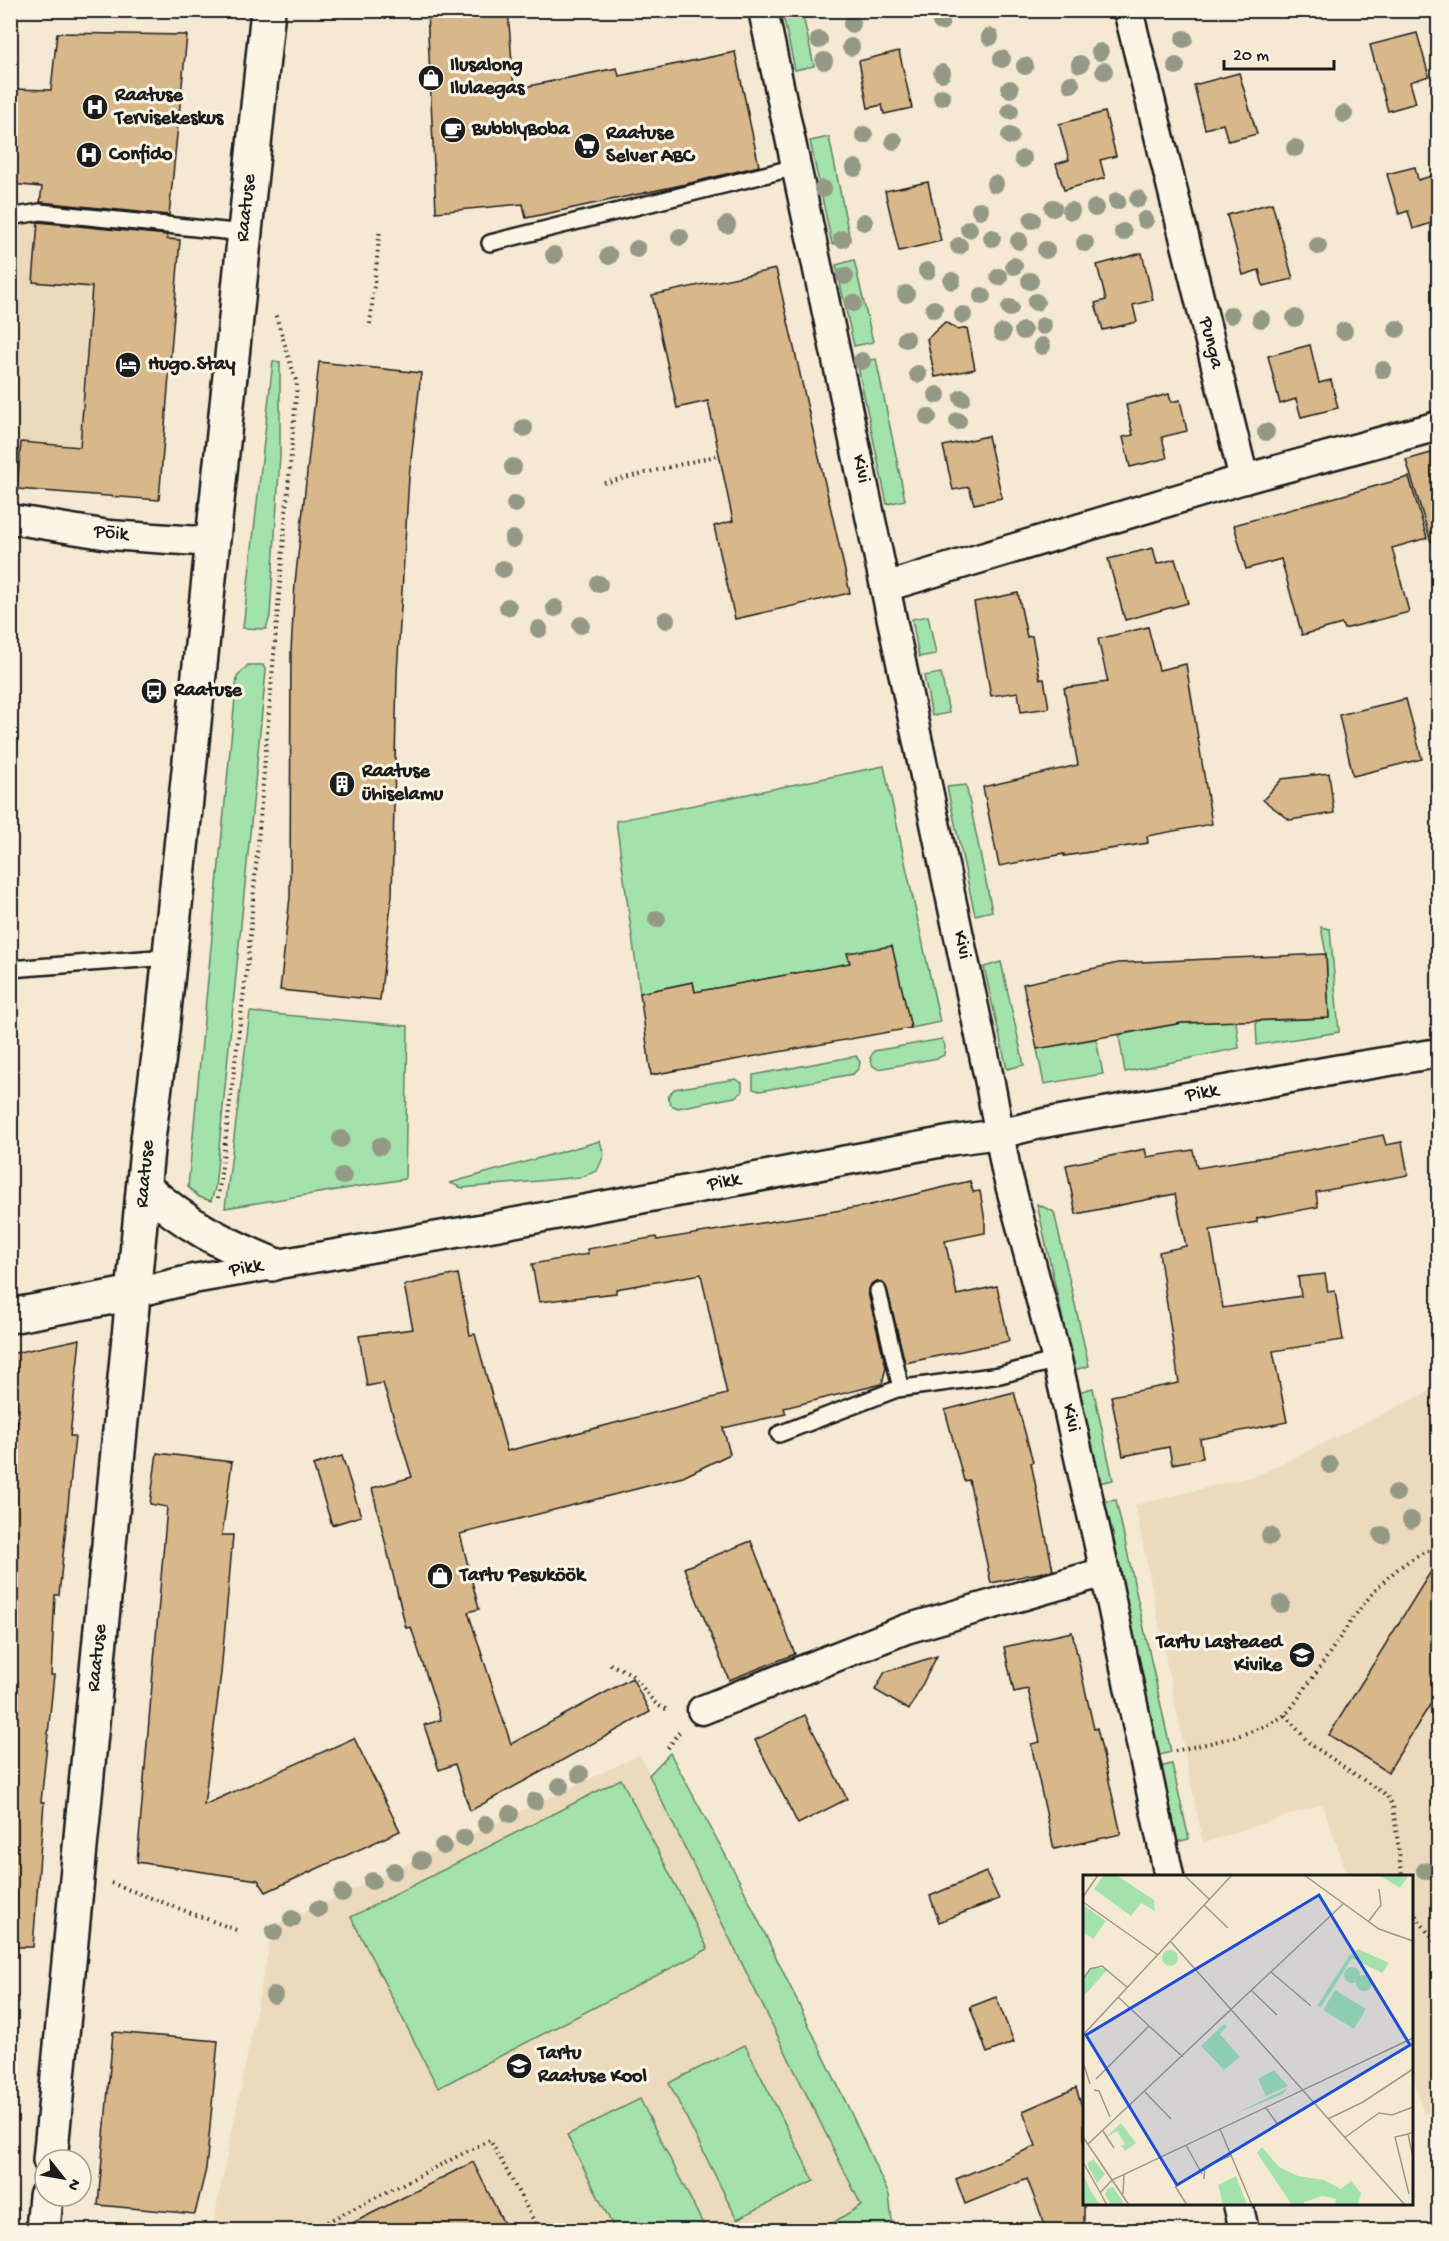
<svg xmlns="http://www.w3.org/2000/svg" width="1449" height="2241" viewBox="0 0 1449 2241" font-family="'Gochi Hand',sans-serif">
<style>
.built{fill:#ecdabd}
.green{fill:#a3e3ab;stroke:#608064;stroke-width:1.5}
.building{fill:#d8b88b;stroke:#1c1c1c;stroke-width:1.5}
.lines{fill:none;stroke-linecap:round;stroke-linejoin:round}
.service-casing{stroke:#1c1c1c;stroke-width:20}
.minor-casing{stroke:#1c1c1c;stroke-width:33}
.tertiary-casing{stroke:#1c1c1c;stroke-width:38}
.secondary-casing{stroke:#1c1c1c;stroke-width:38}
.path{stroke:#1c1c1c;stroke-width:4;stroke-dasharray:1.5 4.5;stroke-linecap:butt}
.service{stroke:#fcf5e5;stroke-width:15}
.minor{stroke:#fcf5e5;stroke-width:28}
.tertiary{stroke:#fcf5e5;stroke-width:33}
.secondary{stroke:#fcf5e5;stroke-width:33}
.tree{fill:#949986}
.labels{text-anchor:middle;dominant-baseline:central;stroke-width:6;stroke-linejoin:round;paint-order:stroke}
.poi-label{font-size:20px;font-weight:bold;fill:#1c1c1c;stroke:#fcf5e5;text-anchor:start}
.street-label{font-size:20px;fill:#1c1c1c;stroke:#fcf5e5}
.inset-road{fill:none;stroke:#9e978a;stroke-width:1.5}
.view{fill:#1d4ed8;fill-opacity:0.15;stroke:#1d4ed8;stroke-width:3}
.inset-edge{fill:none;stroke:#1c1c1c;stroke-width:3}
</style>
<rect width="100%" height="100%" fill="#f5e9d3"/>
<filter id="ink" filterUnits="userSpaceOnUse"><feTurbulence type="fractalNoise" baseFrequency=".0167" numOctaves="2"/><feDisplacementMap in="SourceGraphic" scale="12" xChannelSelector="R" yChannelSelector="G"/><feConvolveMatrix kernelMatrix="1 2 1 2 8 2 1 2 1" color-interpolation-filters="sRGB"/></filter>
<g filter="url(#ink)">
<!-- built -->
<g class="built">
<path d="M10 210 180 221 159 500 11 488Z"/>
<path d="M1438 1387V2108L1424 2114 1412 2073V1876H1347L1323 1804 1203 1843 1135 1505 1258 1475Z"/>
<path d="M640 1755 862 2206 822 2230H212L273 1927Z"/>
</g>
<!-- green -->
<g class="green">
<path d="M782 11H802L814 66 795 70Z"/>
<path d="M829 137 850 240 832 244 810 141Z"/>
<path d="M854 260 873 342 854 346 836 265Z"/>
<path d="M876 359 905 500 887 504 857 362Z"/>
<path d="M273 361 280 362V455L270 616 266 629 243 628Z"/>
<path d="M928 616 936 654 919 657 912 619Z"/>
<path d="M248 665H263L266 671 215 1188 211 1201 199 1197 188 1187 237 677Z"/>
<path d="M941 673 949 713 932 716 924 676Z"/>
<path d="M884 766 940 1022 911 1028 891 946 847 953 850 963 695 992 693 982 640 993 616 821Z"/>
<path d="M966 785 992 911 975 915 947 787Z"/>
<path d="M1321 927 1330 929 1339 1032 1257 1045 1256 1021 1329 1018 1326 954Z"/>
<path d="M1001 962 1024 1065 1007 1069 984 967Z"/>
<path d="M250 1012 408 1026 405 1179 225 1208Z"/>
<path d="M1236 1021 1239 1048 1125 1072 1119 1035 1182 1023Z"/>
<path d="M942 1039 945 1046 944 1055 938 1058 878 1069 873 1066 870 1058 874 1051Z"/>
<path d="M1096 1039 1103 1074 1044 1084 1037 1049Z"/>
<path d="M856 1056 860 1062 859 1068 853 1074 760 1091 753 1089V1075Z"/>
<path d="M736 1079 742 1083V1092L735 1097 678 1108 671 1105 668 1097 674 1089Z"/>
<path d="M600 1141 604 1155 597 1171 581 1177 462 1188 450 1183Z"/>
<path d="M1037 1204 1054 1212 1089 1366 1074 1370Z"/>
<path d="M1093 1388 1113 1480 1099 1483 1078 1392Z"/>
<path d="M1116 1500 1171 1752 1156 1756 1102 1502Z"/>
<path d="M670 1753 739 1880 851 2113 889 2195 893 2230H822L861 2205 649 1775Z"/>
<path d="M1172 1764 1189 1839 1176 1842 1159 1767Z"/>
<path d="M621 1779 708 1949 438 2088 351 1917Z"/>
<path d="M745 2045 814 2181 737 2219 669 2083Z"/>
<path d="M640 2099 706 2230H615L567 2135Z"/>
</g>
<!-- building -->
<g class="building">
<path d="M427 10H508L514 89 617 68 619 76 735 52 759 166 686 184 526 218 523 204 436 212Z"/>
<path d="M57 33 187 35 169 215 40 202 42 187 10 184V89L51 90Z"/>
<path d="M1417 33 1429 76 1410 82 1416 103 1388 111 1370 45Z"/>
<path d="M899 51 912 108 884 114 882 105 868 108 859 61Z"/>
<path d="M1239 73 1257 134 1228 141 1223 124 1205 129 1194 85Z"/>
<path d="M1105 112 1116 156 1100 160 1105 178 1064 190 1056 164 1069 160 1059 124Z"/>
<path d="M1415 167 1418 180 1438 174V221L1413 229 1408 211 1399 214 1387 174Z"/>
<path d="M928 182 941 241 899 251 885 191Z"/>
<path d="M1272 203 1293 279 1263 286 1259 270 1243 275 1227 215Z"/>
<path d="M38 222 167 235V239L180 240 159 500 17 489 21 442 80 447 92 287 33 282Z"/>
<path d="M1142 253 1153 300 1133 305 1137 322 1103 330 1095 303 1106 300 1097 265Z"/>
<path d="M776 269 850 593 735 619 714 526 733 521 708 401 677 408 652 295Z"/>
<path d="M945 322 958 330 967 328 975 369 935 377 927 339Z"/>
<path d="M1310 345 1319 383 1331 380 1338 408 1301 417 1296 399 1280 404 1268 356Z"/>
<path d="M319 362 421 373 409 477 397 673 392 895 380 1000 280 990 290 897 291 651 295 583Z"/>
<path d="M1169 394 1171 402 1180 400 1187 431 1162 437 1167 458 1130 467 1123 437 1133 435 1126 405Z"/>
<path d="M988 436 1002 498 974 504 969 487 953 490 943 446Z"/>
<path d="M1438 451V541L1431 542 1406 460Z"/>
<path d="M1409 477 1427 538 1392 548 1409 612 1344 629 1342 624 1302 635 1281 559 1246 569 1234 525Z"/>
<path d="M1153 548 1157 564 1175 559 1188 603 1125 620 1108 559Z"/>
<path d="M1018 593 1027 637 1032 636 1040 679H1044L1049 708 1021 712 1018 692 991 696 974 602Z"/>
<path d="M1148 627 1159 670 1186 664 1212 824 1147 836 1148 843 1064 856V854L999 866 983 787 1078 765 1064 688 1108 682 1098 639Z"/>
<path d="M1406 699 1422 759 1353 776 1339 715Z"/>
<path d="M1329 773 1334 813 1290 820 1263 800 1282 779Z"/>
<path d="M892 946 911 1028 651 1075 640 993 693 982 695 992 850 963 847 953Z"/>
<path d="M1326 954 1329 1018 1182 1023 1037 1049 1023 984 1118 963Z"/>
<path d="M1383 1135 1386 1145 1402 1142 1408 1175 1316 1192 1318 1207 1257 1218V1222L1210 1230 1223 1308 1301 1296 1298 1277 1325 1274 1328 1292 1335 1291 1343 1340 1273 1351 1287 1422 1200 1439 1203 1458 1172 1464 1169 1447 1123 1456 1111 1396 1179 1383 1159 1252 1186 1246 1175 1194 1076 1214 1066 1165 1145 1149 1147 1157 1193 1150 1197 1168 1309 1150Z"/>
<path d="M970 1181 973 1192 980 1191 985 1221V1233L945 1241 957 1295 997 1286 1009 1341 905 1363 887 1289 881 1282H875L871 1284 868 1293 886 1367 882 1384 784 1408 786 1414 723 1428 730 1454 683 1477 460 1534 479 1609 468 1612 511 1744 632 1678 650 1712 470 1811 455 1764 439 1770 424 1725 441 1720 411 1627 406 1628 372 1488 412 1477 383 1383 367 1386 359 1336 413 1329 404 1285 458 1274 470 1335 475 1334 507 1451 727 1394 701 1274 616 1289V1293L539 1302 532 1264 588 1254 587 1249 656 1237 657 1240 866 1206Z"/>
<path d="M80 1339 70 1436H75L59 1595H55L51 1675H54L41 1802H44L33 1947H10V1493L19 1409 10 1411V1354Z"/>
<path d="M1014 1392 1033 1462 1031 1463 1053 1570 991 1583 969 1480 964 1481 945 1410Z"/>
<path d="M157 1453 232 1462 222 1535H233L221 1673 204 1805 354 1738 400 1831 266 1892 258 1880 137 1862 167 1507 150 1504Z"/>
<path d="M342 1456 361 1516 332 1525 313 1465Z"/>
<path d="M751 1541 795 1654 729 1680 684 1568Z"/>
<path d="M1438 1560V1692L1388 1772 1329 1735Z"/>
<path d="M1072 1632 1094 1729 1097 1728 1121 1834 1054 1849 1031 1744 1040 1742 1028 1689 1014 1692 1004 1647Z"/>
<path d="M937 1656 909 1710 875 1690 885 1672Z"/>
<path d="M805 1715 847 1799 798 1824 755 1740Z"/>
<path d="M986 1872 999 1899 939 1922 930 1896Z"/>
<path d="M996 1997 1014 2042 987 2053 970 2007Z"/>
<path d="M113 2032 218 2041 206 2169 195 2214 98 2205Z"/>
<path d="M1076 2088 1084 2113V2230H1047L1027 2179 965 2204 956 2179 1036 2146 1023 2111Z"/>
<path d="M473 2162 507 2230H339Z"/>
</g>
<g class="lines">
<defs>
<g id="service">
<path d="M10 217 40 212 244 233"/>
<path d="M490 243 796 167"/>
<path d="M10 969 169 957"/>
<path d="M878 1291 901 1388"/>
<path d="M779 1434 897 1389 1000 1375 1057 1360"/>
</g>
<g id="minor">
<path d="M763 10 990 1083 1006 1170 1057 1360 1105 1572 1169 1876"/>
<path d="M1128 10 1244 479 1438 426"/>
<path d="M10 519 109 535 213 542"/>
<path d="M885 587 1244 479"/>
<path d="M134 1293 193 1279 496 1226 954 1140 999 1134 1044 1123 1335 1070 1438 1053"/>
<path d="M702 1710 906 1629 1105 1572"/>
<path d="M1238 2204 1244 2230"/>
</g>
<path id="tertiary" d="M10 1316 134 1293"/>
<g id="secondary">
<path d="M145 1188C186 1225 222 1243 272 1264"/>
<path d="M50 2160 148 1139 161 1040 268 10"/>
<path d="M43 2230 46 2196"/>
</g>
</defs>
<!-- service casing -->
<use href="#service" class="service-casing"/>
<!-- minor casing -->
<use href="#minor" class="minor-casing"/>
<!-- tertiary casing -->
<use href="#tertiary" class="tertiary-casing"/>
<!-- secondary casing -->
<use href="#secondary" class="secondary-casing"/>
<!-- path -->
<g class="path">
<path d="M370 324 380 229"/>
<path d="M604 483 719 455"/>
<path d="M218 1198 248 959 297 384 275 313"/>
<path d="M610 1664C618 1668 629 1671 635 1678 646 1689 652 1707 670 1710"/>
<path d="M1285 1715 1310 1744 1386 1795 1393 1805 1402 1876"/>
<path d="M668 1748 680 1731"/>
<path d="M1175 1751C1209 1743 1255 1735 1283 1716 1293 1709 1301 1693 1309 1683 1345 1634 1376 1567 1438 1547"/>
<path d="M111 1883 239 1931"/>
<path d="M1412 1911 1438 1946"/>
<path d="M311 2230 490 2140 539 2230"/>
</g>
<!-- service -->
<use href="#service" class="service"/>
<!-- minor -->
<use href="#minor" class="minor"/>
<!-- tertiary -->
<use href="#tertiary" class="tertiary"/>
<!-- secondary -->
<use href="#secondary" class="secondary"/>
</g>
<!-- trees -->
<g class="tree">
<circle cx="941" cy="22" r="9"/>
<circle cx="852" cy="24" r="9"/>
<circle cx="990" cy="37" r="9"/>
<circle cx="1184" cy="39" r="9"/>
<circle cx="819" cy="40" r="9"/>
<circle cx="851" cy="47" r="9"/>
<circle cx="1100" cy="52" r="9"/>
<circle cx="1002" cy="59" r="9"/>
<circle cx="824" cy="61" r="9"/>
<circle cx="1080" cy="64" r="9"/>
<circle cx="1025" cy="66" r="9"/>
<circle cx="1176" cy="66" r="9"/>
<circle cx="1104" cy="71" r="9"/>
<circle cx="942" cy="73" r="9"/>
<circle cx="1071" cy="84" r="9"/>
<circle cx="1010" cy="89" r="9"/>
<circle cx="942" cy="97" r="9"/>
<circle cx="1010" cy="111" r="9"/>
<circle cx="1344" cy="114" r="9"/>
<circle cx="864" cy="135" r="9"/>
<circle cx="1010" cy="136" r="9"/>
<circle cx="894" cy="141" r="9"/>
<circle cx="1295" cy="148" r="9"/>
<circle cx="1023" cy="159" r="9"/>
<circle cx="855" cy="168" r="9"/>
<circle cx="995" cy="184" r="9"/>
<circle cx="823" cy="189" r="9"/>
<circle cx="1138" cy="199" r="9"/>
<circle cx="1117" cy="201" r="9"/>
<circle cx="1053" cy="208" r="9"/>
<circle cx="1095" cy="208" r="9"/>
<circle cx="980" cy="210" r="9"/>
<circle cx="1071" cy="211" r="9"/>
<circle cx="1032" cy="220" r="9"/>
<circle cx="1145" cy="220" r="9"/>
<circle cx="864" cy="222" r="9"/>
<circle cx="727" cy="225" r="9"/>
<circle cx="969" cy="229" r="9"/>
<circle cx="1123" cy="232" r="9"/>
<circle cx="680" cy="237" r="9"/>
<circle cx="992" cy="238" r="9"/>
<circle cx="842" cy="239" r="9"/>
<circle cx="1019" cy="241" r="9"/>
<circle cx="1085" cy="243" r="9"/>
<circle cx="959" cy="246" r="9"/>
<circle cx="1318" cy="246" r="9"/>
<circle cx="637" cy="249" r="9"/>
<circle cx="1046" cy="250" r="9"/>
<circle cx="554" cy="255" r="9"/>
<circle cx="609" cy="256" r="9"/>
<circle cx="1014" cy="266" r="9"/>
<circle cx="927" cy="271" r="9"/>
<circle cx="845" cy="276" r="9"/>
<circle cx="999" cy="277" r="9"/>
<circle cx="952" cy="281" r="9"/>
<circle cx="1030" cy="281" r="9"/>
<circle cx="906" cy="294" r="9"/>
<circle cx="982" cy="296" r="9"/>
<circle cx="1036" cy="302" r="9"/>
<circle cx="853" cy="303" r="9"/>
<circle cx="1010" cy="308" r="9"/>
<circle cx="934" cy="309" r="9"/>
<circle cx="963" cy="315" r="9"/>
<circle cx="1231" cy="315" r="9"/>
<circle cx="1295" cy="318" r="9"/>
<circle cx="1261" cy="319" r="9"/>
<circle cx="1043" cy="326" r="9"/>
<circle cx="1397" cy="329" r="9"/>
<circle cx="1023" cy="331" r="9"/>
<circle cx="1344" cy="331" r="9"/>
<circle cx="1002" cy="333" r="9"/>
<circle cx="906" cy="339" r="9"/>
<circle cx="1042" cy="346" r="9"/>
<circle cx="862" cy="361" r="9"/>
<circle cx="1383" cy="370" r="9"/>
<circle cx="918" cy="374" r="9"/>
<circle cx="937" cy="395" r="9"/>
<circle cx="962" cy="398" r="9"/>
<circle cx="928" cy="417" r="9"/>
<circle cx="958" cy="421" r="9"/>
<circle cx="524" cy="428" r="9"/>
<circle cx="1266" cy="432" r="9"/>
<circle cx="513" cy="467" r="9"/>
<circle cx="515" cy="504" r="9"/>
<circle cx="513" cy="539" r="9"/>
<circle cx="503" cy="569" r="9"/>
<circle cx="599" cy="584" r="9"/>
<circle cx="508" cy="607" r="9"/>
<circle cx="555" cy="608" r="9"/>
<circle cx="666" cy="620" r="9"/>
<circle cx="581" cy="625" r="9"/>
<circle cx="539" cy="629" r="9"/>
<circle cx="657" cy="919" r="9"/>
<circle cx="341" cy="1139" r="9"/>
<circle cx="380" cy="1146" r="9"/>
<circle cx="343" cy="1176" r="9"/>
<circle cx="1330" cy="1465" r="9"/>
<circle cx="1396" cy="1493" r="9"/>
<circle cx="1411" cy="1520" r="9"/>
<circle cx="1382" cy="1535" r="9"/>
<circle cx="1270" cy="1536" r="9"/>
<circle cx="1281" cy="1604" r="9"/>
<circle cx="580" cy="1774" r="9"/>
<circle cx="560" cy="1786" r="9"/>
<circle cx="535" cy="1801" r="9"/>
<circle cx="510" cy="1814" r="9"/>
<circle cx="486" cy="1824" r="9"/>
<circle cx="464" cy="1838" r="9"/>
<circle cx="443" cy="1846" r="9"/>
<circle cx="421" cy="1860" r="9"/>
<circle cx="394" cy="1871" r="9"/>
<circle cx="1425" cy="1871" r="9"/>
<circle cx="372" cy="1881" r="9"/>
<circle cx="342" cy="1893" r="9"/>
<circle cx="318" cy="1909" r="9"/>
<circle cx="292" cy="1919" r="9"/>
<circle cx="274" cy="1932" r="9"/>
<circle cx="274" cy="1995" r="9"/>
</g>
</g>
<!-- icons -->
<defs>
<symbol id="shop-disc" viewBox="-11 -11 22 22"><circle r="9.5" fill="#1c1c1c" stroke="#fcf5e5"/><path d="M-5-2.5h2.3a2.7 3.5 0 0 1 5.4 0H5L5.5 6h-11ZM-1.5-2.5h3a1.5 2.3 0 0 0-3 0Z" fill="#fff"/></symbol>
<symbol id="hospital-disc" viewBox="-11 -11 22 22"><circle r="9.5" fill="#1c1c1c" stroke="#fcf5e5"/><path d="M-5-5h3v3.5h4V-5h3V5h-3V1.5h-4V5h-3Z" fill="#fff"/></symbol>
<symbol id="cafe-disc" viewBox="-11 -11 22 22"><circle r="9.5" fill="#1c1c1c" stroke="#fcf5e5"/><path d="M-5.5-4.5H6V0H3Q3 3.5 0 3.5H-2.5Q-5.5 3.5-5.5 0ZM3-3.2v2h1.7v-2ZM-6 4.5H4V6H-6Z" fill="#fff"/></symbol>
<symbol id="supermarket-disc" viewBox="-11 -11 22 22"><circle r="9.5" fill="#1c1c1c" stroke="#fcf5e5"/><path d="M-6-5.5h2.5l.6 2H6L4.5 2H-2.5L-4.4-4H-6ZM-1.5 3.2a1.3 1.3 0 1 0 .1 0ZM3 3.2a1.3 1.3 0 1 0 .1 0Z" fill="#fff"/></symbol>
<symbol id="hotel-disc" viewBox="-11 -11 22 22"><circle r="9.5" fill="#1c1c1c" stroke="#fcf5e5"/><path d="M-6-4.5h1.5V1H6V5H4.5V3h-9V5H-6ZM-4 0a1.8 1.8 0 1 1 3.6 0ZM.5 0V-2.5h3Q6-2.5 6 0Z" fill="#fff"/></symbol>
<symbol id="bus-disc" viewBox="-11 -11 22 22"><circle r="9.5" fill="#1c1c1c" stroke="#fcf5e5"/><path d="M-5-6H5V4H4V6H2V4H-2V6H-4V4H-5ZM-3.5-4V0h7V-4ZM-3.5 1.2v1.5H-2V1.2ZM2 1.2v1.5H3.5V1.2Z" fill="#fff"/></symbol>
<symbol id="building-disc" viewBox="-11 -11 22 22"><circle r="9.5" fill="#1c1c1c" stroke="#fcf5e5"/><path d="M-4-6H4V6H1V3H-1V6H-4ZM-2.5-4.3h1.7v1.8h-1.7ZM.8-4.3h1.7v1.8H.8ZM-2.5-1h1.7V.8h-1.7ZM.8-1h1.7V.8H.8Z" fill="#fff"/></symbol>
<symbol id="school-disc" viewBox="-11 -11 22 22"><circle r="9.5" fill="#1c1c1c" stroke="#fcf5e5"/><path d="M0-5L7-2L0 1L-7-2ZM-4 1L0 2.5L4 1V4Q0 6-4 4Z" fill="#fff"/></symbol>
</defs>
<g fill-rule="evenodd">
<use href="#shop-disc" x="416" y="63" width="30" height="30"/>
<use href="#hospital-disc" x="80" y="92" width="30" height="30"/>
<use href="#cafe-disc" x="438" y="115" width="30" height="30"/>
<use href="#supermarket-disc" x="572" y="131" width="30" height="30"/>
<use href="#hospital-disc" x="74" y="140" width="30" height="30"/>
<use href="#hotel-disc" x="113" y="350" width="30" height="30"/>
<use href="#bus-disc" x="139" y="676" width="30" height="30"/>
<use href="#building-disc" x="327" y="769" width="30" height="30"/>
<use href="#shop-disc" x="425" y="1561" width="30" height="30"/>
<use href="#school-disc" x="1287" y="1640" width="30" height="30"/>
<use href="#school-disc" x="504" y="2051" width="30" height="30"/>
</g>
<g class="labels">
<!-- poi labels -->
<g class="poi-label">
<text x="450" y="66">Ilusalong<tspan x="450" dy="23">Ilulaegas</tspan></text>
<text x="115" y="96">Raatuse<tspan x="115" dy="23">Tervisekeskus</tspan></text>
<text x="472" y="130">BubblyBoba</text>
<text x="606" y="134">Raatuse<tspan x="606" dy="23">Selver ABC</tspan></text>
<text x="109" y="155">Confido</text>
<text x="148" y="365">Hugo.Stay</text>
<text x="174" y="691">Raatuse</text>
<text x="362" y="772">Raatuse<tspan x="362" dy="23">ühiselamu</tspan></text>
<text x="460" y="1576">Tartu Pesuköök</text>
<text x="1282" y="1643" text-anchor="end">Tartu Lasteaed<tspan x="1282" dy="23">Kivike</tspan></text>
<text x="538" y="2054">Tartu<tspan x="538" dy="23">Raatuse Kool</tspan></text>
</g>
<!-- street labels -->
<g class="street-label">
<text transform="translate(247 208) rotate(-84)">Raatuse</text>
<text transform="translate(1210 343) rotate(76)">Punga</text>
<text transform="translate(860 469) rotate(78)">Kivi</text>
<text transform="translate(111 534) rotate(6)">Põik</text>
<text transform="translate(961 945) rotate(78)">Kivi</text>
<text transform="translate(1202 1094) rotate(-10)">Pikk</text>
<text transform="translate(146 1174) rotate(-85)">Raatuse</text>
<text transform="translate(724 1183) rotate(-11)">Pikk</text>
<text transform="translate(246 1269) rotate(-10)">Pikk</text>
<text transform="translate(1070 1418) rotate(77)">Kivi</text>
<text transform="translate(98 1658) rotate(-84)">Raatuse</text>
</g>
</g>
<!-- overview -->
<g transform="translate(1083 1875)">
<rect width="330" height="330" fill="#f5e9d3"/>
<path d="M21 0H33L71 25 72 36 58 28 48 41 11 14ZM296 0H326L317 13ZM0 30 23 46 10 64 0 57ZM275 74 306 88 299 98 269 83 238 132 234 131 266 81ZM79 83a8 8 0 1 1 16 0a8 8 0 1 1-16 0ZM8 92 25 94 0 122V103ZM261 100a8 8 0 1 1 16 0a8 8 0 1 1-16 0ZM273 108a8 8 0 1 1 16 0a8 8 0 1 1-16 0ZM252 115 283 134 271 154 240 135ZM141 149 144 151 137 159 157 182 141 195 118 171ZM191 195 205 211 183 221 175 204ZM205 213 200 219 147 241ZM38 248 53 268 42 276 38 271 42 269 34 256 22 263ZM179 272 196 292 215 301 241 305 258 314 268 306 278 318 275 329 252 330 253 324 240 321 221 327V330H209L174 278ZM10 284 22 299 14 308 4 289ZM0 298 7 315 17 330H0ZM153 301 164 330H140L135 310ZM30 312 42 330H29L22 320 24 314Z" fill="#a3e3ab"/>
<path class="inset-road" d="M101 0 126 24M221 0 296 54 330 66M0 22 15 0M0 27 75 80M121 30 145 53M285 47 298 30 296 14M88 67 322 330M188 97 228 131M0 104 7 94 19 91 44 112M169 116 194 140M66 151 100 182M0 160 149 0M0 187 7 209M13 204 66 151 35 122M11 215 16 216 27 242M62 217 88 244M183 233 195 250M245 244 280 227 330 194M137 254 169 330M20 256 31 273M330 257 325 259 330 282M325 259 312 262 326 319M0 262 46 330M261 263 296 238 309 240 330 232M5 269 260 29M103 270 119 299M0 287 24 330M121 304 122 292 149 280M92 311 104 330M17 318 29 305 330 163M40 319 41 300"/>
<path class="view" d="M236 20 327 170 94 310 3 160Z"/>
<rect width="330" height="330" class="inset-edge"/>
</g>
<!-- margin -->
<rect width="1449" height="2241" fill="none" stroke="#fcf5e5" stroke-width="36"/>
<rect x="18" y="18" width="1413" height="2205" fill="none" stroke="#1c1c1c" stroke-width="2" filter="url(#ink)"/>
<!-- north arrow -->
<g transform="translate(63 2178) rotate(121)"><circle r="28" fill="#fcf5e5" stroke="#a29e95" stroke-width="1.5"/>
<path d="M0-4.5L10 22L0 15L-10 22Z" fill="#1c1c1c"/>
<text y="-9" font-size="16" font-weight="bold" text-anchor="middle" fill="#1c1c1c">N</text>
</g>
<!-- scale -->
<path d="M1224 60v9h110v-9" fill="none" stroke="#1c1c1c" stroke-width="3"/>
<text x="1233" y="60" font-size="18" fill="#1c1c1c" stroke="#fcf5e5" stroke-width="4.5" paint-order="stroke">20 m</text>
</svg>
